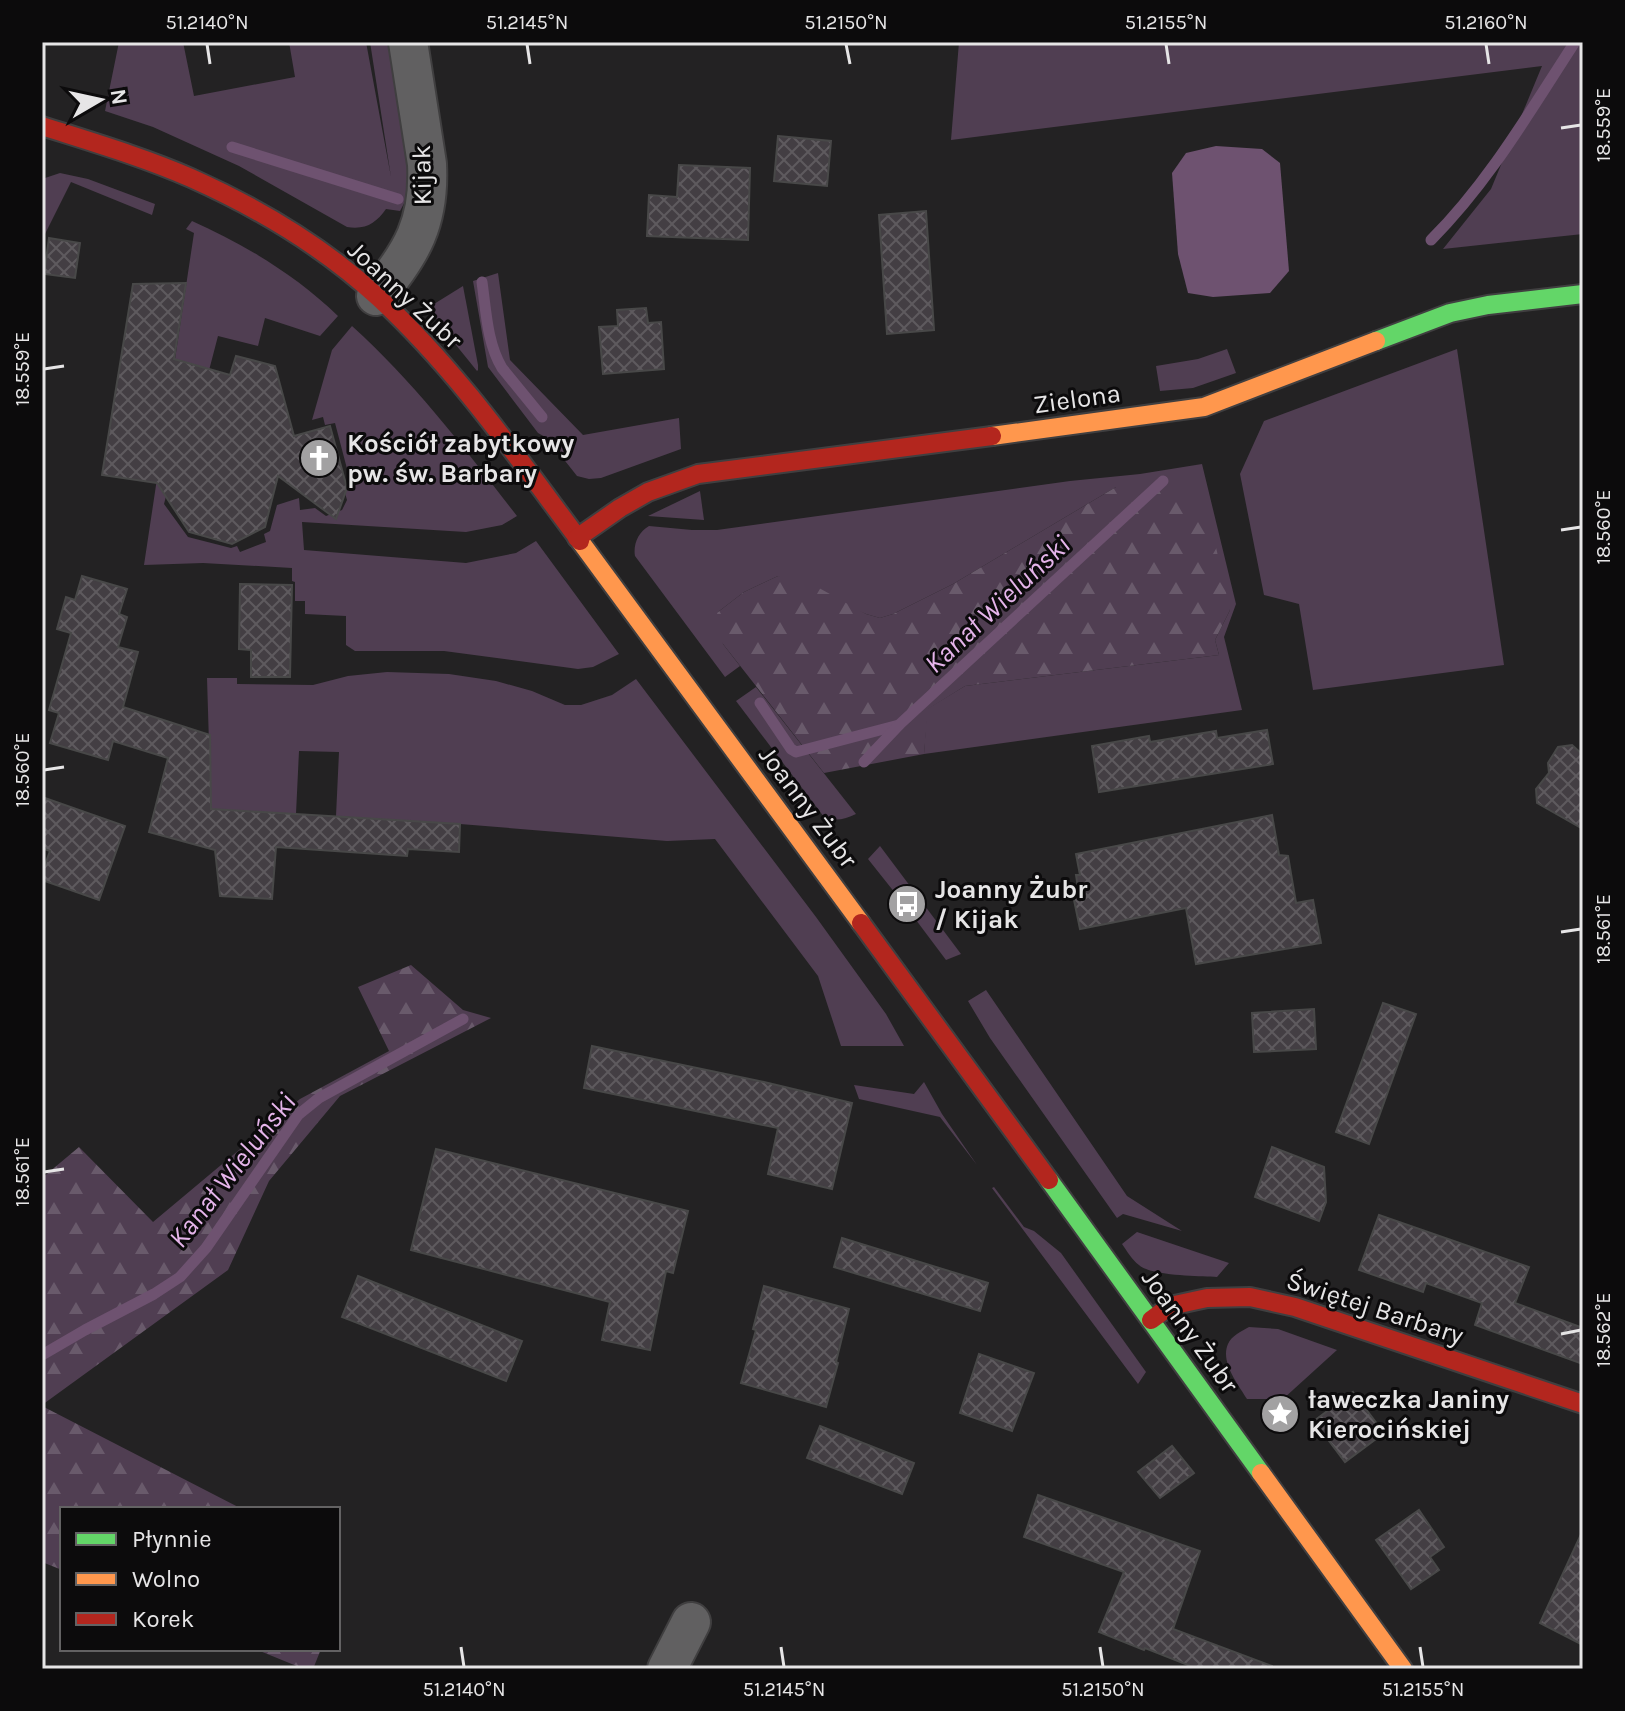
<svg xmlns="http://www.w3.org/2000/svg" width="1625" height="1711" viewBox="0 0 1625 1711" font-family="Karla,sans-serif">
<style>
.green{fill:#503e52}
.forest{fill:url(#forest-firs)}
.water{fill:#6e5270}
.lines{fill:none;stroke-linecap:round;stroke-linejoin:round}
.stream{stroke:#6e5270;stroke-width:11}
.building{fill:url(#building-cross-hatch);stroke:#484848;stroke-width:2}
.street-casing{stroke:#403f40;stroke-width:42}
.fast-casing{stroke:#403f40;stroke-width:22}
.slow-casing{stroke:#403f40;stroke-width:22}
.jam-casing{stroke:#403f40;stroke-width:22}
.street{stroke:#616061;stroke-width:38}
.fast{stroke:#63d668;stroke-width:18}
.slow{stroke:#ff974d;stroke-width:18}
.jam{stroke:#b3261e;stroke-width:18}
.ticks{fill:none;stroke:#e6e5e6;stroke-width:3}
.labels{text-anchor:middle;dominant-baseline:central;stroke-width:6;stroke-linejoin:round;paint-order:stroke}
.street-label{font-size:26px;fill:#e6e5e6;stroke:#0c0b0c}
.poi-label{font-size:26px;font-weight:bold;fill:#e6e5e6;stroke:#0c0b0c;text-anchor:start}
.water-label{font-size:28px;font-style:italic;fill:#e5b4ea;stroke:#0c0b0c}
.neatline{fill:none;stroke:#e6e5e6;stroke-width:3}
.ticks-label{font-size:20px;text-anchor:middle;fill:#e6e5e6}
</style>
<defs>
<pattern id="forest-firs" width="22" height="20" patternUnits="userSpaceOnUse" patternTransform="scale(2)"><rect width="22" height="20" fill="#503e52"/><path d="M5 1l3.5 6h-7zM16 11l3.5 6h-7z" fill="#695a6b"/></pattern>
<pattern id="building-cross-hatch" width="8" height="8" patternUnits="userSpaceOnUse" patternTransform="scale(2)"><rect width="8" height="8" fill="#433e43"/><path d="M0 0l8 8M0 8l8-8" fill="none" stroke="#5e5a5e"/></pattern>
</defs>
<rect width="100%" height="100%" fill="#232223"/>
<!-- green -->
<g class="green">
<path d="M119 42H183L194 96 295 77 289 42H366L391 177 370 42H390L409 155V194L400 211 386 209C376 223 366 230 347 227L239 166 153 127 105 111Z"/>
<path d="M959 42H1583V234L1443 249 1491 189 1542 66 951 140Z"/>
<path d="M60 173 88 179 155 204 152 215 71 182 42 240V179Z"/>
<path d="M192 221C244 244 297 276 338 316L320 336 265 318 258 346 218 336 206 382 171 477 164 504 188 537 231 548 237 546 240 552 266 542 264 534 270 531 277 505 299 498 300 510 315 508 326 516 342 510 347 500 343 486 351 484 335 423 325 425 323 417 312 420 332 350 352 326C415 383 465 449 517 516L502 525 466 532 302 522 304 550 466 563 516 553 536 541 619 654 593 667 578 669 444 651H355L346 645V616L305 614V601H295V582L292 581V568L203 563 144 565 194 233 186 229Z"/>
<path d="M498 273 510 360 583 435 679 418 681 449 601 478 589 479 577 476 547 438 538 433 488 367 473 281Z"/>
<path d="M463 286 478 365V370L477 371 439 324 435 316 434 304Z"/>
<path d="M1227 349 1236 373 1193 388 1160 391 1156 366 1198 359Z"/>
<path d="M1457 349 1504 665 1313 690 1299 604 1264 595 1240 474 1264 421Z"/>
<path d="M1202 464 1236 604 1224 637 1242 710 924 754 927 709 965 686 1219 655 1215 640 1230 610 1116 487 953 584 893 614 880 618 866 614 778 576 744 592 718 612 723 644 740 666 725 677 635 556C633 545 638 532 649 526L692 530H717L1070 481 1140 474Z"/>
<path d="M700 491 704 520 648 516Z"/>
<path d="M387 672 449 674 496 681 532 691 565 705H581L612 695 636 679 816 917 886 1014 904 1046H841L818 976 715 839 667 841 460 824 336 816 339 752 299 751 296 814 211 809 207 678H237V684L313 685 348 676Z"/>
<path d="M756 687 856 814C845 819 836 822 824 817L736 701Z"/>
<path d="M880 846 961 954 946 960 913 916 918 912 905 894 899 898 868 859Z"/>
<path d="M986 990 1127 1196 1182 1231 1123 1214 1117 1218 990 1038 968 1001Z"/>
<path d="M924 1082 942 1114 977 1165 940 1117 859 1099 854 1085 914 1094Z"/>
<path d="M994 1187 1024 1227 1034 1231 1061 1253 1146 1372 1138 1384 992 1188Z"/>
<path d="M1137 1232 1229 1263 1217 1277C1200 1276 1151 1276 1139 1265 1132 1260 1127 1251 1122 1244Z"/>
<path d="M1249 1327 1278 1329 1337 1350 1283 1399H1247C1238 1384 1220 1362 1228 1344 1231 1336 1242 1331 1249 1327Z"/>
</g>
<!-- forest -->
<g class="forest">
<path d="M1140 479 1207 507 1230 610 1215 640 1219 655 965 686 928 709 924 754 824 773 723 644 711 625 718 612 744 592 778 576 801 578 866 614 880 618 893 614 953 584 1116 487Z"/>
<path d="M411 965 463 1010 491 1018 340 1096 269 1181 228 1270 42 1405V1178L79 1147 153 1222 300 1099 389 1051 358 987Z"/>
<path d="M42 1406 242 1509H62V1570L42 1562Z"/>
<path d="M255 1649H321L313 1669H304Z"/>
</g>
<!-- water -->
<path class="water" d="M1216 146 1262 149 1280 163 1289 271 1270 293 1213 297 1188 293 1178 254 1172 173 1186 153Z"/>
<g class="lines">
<!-- stream -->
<g class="stream">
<path d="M232 147 398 199"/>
<path d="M1431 240C1489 182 1530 111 1575 42"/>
<path d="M482 282C486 310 487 343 502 368L542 417"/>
<path d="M760 703 791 749 796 752 899 725"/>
<path d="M864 762 900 724 1163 481"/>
<path d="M42 1355 85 1330 154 1294 180 1277 206 1248 298 1115 319 1098 463 1019"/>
</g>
</g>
<!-- building -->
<g class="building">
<path d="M778 136 831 141 827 186 774 181Z"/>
<path d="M679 165 750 168 748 240 647 236 649 195 677 197Z"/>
<path d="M926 211 934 330 887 334 879 215Z"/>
<path d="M49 238 80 243 75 278 44 274Z"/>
<path d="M186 283 174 359 230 375 236 356 275 366 294 436 330 426 347 488 336 519 278 476 265 527 232 544 189 532 157 483 102 475 133 284Z"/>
<path d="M646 308 648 323 661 322 664 369 603 374 599 327 618 326 617 310Z"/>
<path d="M82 576 127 589 119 614 127 617 118 647 138 652 123 707 210 735 211 809 460 824 459 852 408 849 407 856 276 847 272 899 220 896 215 850 149 832 168 758 113 741 108 760 50 743 59 713 49 710 71 633 57 629 66 597 75 600Z"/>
<path d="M240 584 292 585 290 677H251V650L239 649Z"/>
<path d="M1267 730 1273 764 1099 792 1092 746 1149 736 1150 742 1216 731 1217 738Z"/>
<path d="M1572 745 1583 755V829L1537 803 1536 789 1549 773 1548 763 1558 747Z"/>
<path d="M42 797 125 826 99 900 42 880V873L50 851 42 848Z"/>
<path d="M1272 815 1279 855 1288 856 1296 903 1313 900 1321 943 1196 964 1186 908 1080 929 1073 895 1079 894 1076 875H1080L1076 854Z"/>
<path d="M1383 1003 1416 1014 1369 1144 1336 1132Z"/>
<path d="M1314 1009 1316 1049 1254 1052 1252 1013Z"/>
<path d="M592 1046 764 1082 852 1103 832 1189 768 1174 778 1128 584 1088Z"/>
<path d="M1272 1147 1324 1167 1326 1202 1319 1221 1255 1197Z"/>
<path d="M436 1149 688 1211 673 1273 666 1271 650 1350 602 1340 610 1302 411 1250Z"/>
<path d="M1379 1215 1529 1267 1515 1303 1583 1328V1364L1475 1325 1482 1303 1426 1283 1423 1292 1359 1270Z"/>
<path d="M842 1238 988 1283 980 1311 834 1267Z"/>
<path d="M358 1276 522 1341 506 1381 342 1317Z"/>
<path d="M764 1286 849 1309 836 1362 838 1363 826 1407 741 1383 756 1330 753 1329Z"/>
<path d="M979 1354 1034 1373 1012 1431 960 1413Z"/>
<path d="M1353 1392 1384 1433 1345 1462 1314 1421Z"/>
<path d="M820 1426 914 1463 902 1494 807 1458Z"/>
<path d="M1172 1446 1194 1473 1160 1498 1138 1472Z"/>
<path d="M1038 1495 1200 1551 1173 1629 1272 1666V1669H1198L1145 1648 1144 1650 1099 1632 1124 1572 1024 1537Z"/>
<path d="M1419 1510 1444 1547 1430 1557 1439 1570 1411 1589 1376 1540Z"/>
<path d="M1583 1530V1645L1540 1623Z"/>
</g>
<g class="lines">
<defs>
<g id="street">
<path d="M376 296C412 253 430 222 427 164L408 42"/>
<path d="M667 1669 691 1622"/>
</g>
<g id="fast">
<path d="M1376 341 1450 313 1488 305 1583 294"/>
<path d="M1049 1180 1261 1473"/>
</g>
<g id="slow">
<path d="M992 436 1204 407 1376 341"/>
<path d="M580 541 861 923"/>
<path d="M1261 1473 1403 1669"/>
</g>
<g id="jam">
<path d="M42 126C92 142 143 157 191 178 258 208 325 248 379 298 457 370 517 457 580 541"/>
<path d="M577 538 620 508 648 492 698 474 992 436"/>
<path d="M861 923 1049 1180"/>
<path d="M1151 1320 1170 1306 1207 1298 1250 1297 1295 1307 1583 1404"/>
</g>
</defs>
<!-- street casing -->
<use href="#street" class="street-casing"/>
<!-- fast casing -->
<use href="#fast" class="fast-casing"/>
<!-- slow casing -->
<use href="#slow" class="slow-casing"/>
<!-- jam casing -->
<use href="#jam" class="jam-casing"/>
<!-- street -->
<use href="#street" class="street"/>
<!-- fast -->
<use href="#fast" class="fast"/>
<!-- slow -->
<use href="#slow" class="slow"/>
<!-- jam -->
<use href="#jam" class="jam"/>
</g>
<!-- ticks -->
<path class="ticks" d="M207 44 210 64M527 44 530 64M846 44 850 64M1166 44 1169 64M1486 44 1489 64M1561 128 1581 125M44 369 64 366M1561 530 1581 527M44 770 64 767M1561 932 1581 929M44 1172 64 1169M1561 1334 1581 1330M461 1647 464 1667M781 1647 784 1667M1100 1647 1103 1667M1420 1647 1423 1667"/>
<!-- icons -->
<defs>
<symbol id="church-disc" viewBox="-11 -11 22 22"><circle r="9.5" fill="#a2a1a2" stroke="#0c0b0c"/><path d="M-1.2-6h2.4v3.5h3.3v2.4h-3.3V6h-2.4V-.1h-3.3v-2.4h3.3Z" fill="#fff"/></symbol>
<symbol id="bus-disc" viewBox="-11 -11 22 22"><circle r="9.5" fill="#a2a1a2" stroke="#0c0b0c"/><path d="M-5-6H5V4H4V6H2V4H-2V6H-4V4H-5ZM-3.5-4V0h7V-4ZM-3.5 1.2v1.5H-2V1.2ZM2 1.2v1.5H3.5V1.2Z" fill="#fff"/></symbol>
<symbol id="sight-disc" viewBox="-11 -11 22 22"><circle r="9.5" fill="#a2a1a2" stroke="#0c0b0c"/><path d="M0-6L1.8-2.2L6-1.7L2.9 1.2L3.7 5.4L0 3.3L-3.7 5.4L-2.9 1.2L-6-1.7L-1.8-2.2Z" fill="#fff"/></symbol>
</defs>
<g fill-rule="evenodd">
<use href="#church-disc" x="297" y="436" width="44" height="44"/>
<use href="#bus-disc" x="885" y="882" width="44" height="44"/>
<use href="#sight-disc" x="1258" y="1392" width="44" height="44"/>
</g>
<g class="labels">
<!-- street labels -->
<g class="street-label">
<text transform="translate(422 175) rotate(-91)">Kijak</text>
<text transform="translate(405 295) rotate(43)">Joanny Żubr</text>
<text transform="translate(1077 399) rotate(-8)">Zielona</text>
<text transform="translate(808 807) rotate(53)">Joanny Żubr</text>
<text transform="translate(1375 1308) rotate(18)">Świętej Barbary</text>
<text transform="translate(1190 1331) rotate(54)">Joanny Żubr</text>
</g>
<!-- poi labels -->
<g class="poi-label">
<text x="347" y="443">Kościół zabytkowy<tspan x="347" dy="30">pw. św. Barbary</tspan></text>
<text x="935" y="889">Joanny Żubr<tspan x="935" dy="30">/ Kijak</tspan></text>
<text x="1308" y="1399">ławeczka Janiny<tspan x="1308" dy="30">Kierocińskiej</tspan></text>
</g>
<!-- water labels -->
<g class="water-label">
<text transform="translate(997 604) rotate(-43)">Kanał Wieluński</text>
<text transform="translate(232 1170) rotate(-52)">Kanał Wieluński</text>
</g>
</g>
<!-- border -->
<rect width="1625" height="1711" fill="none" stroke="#0c0b0c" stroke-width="88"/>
<!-- legend -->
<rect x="60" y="1507" width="280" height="144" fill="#0c0b0c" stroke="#636263" stroke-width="2"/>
<rect x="76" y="1533" width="40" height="12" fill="#63d668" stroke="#636263" stroke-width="2"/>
<text x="132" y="1547" font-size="24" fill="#e6e5e6">Płynnie</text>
<rect x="76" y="1573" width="40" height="12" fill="#ff974d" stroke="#636263" stroke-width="2"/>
<text x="132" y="1587" font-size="24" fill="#e6e5e6">Wolno</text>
<rect x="76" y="1613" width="40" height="12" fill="#b3261e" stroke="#636263" stroke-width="2"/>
<text x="132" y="1627" font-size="24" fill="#e6e5e6">Korek</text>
<!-- north arrow -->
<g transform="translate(100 100) rotate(81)" stroke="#0c0b0c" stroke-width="6" paint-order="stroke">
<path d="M0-6L14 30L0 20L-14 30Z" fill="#e6e5e6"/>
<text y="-12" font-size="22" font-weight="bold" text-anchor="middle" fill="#e6e5e6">N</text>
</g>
<rect x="44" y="44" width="1537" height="1623" class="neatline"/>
<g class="ticks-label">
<text x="207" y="29">51.2140°N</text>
<text x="527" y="29">51.2145°N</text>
<text x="846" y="29">51.2150°N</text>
<text x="1166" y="29">51.2155°N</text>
<text x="1486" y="29">51.2160°N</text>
<text transform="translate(1603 125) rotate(-90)" y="7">18.559°E</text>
<text transform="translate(22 369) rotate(-90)" y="7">18.559°E</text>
<text transform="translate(1603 527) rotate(-90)" y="7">18.560°E</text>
<text transform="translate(22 770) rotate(-90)" y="7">18.560°E</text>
<text transform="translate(1603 929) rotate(-90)" y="7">18.561°E</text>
<text transform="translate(22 1172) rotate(-90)" y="7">18.561°E</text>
<text transform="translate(1603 1330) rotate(-90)" y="7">18.562°E</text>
<text x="464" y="1696">51.2140°N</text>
<text x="784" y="1696">51.2145°N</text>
<text x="1103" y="1696">51.2150°N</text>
<text x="1423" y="1696">51.2155°N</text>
</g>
</svg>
